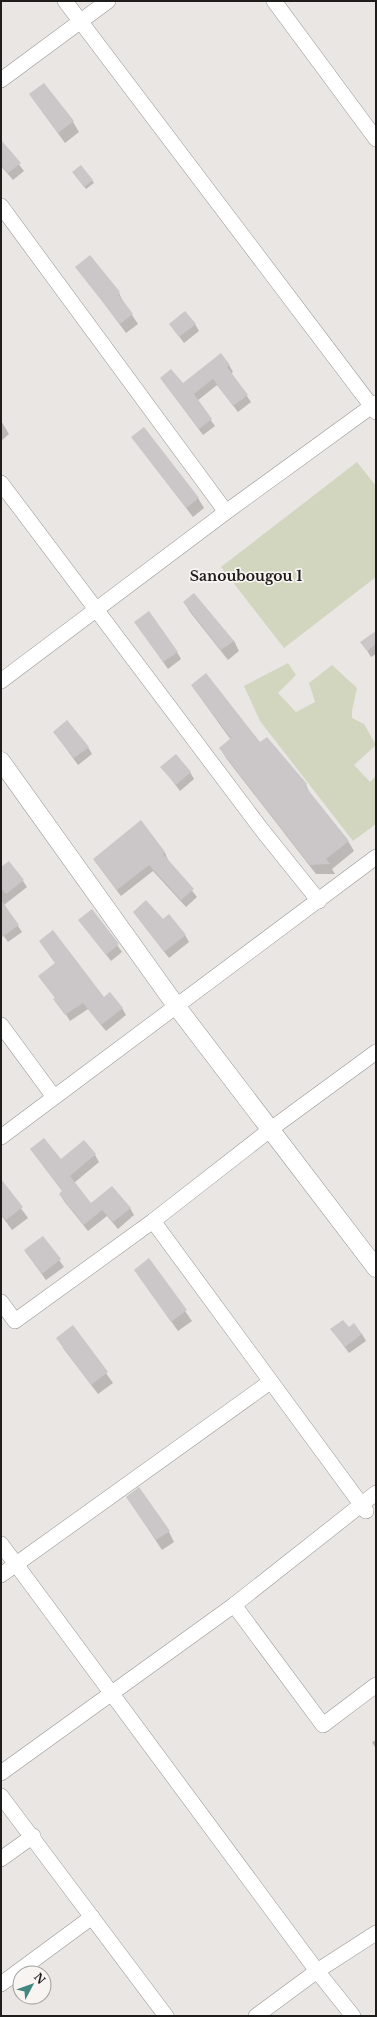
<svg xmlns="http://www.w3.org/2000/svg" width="377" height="2017" viewBox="0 0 377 2017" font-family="'Libre Baskerville',serif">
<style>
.green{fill:#d2d6be}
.shadow{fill:#0003}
.building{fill:#cbc7c9}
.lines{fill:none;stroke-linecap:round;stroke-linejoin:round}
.minor-casing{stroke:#989592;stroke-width:16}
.tertiary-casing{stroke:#989592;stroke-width:19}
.minor{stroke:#fff;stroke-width:15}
.tertiary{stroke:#fff;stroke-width:18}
.labels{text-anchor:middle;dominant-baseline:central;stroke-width:3.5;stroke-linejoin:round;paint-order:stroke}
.quarter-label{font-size:14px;font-weight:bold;fill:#1e1d1c;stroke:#f7f4f1}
</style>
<rect width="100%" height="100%" fill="#eae6e4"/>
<!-- green -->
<g class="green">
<path d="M357 462 376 486V577L284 648 221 567Z"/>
<path d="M288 663 296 675 278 693 296 712 315 702 309 683 332 665 357 688 352 711V718L364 724 376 745 354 765 370 782 376 776V824L353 841 260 721 244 686Z"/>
</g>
<!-- shadow -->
<g class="shadow">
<path d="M30 95 73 122 79 132 65 143Z"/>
<path d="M2 143 24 171 13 180 1 166Z"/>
<path d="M75 175 92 180 94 183 86 189Z"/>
<path d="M77 267 119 293 124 303 138 324 126 333Z"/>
<path d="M170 324H195L199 331 184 343Z"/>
<path d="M229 365 233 372 231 373 251 402 238 412 217 385 197 401 215 426 203 435 165 384 183 385Z"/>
<path d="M1 421 9 434 1 441Z"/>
<path d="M132 437 198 498 204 508 193 517Z"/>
<path d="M184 602 234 641 239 651 228 660 190 612Z"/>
<path d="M140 629 177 652 181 659 168 669Z"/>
<path d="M376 632V654L371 657 366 649Z"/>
<path d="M192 686 259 743 267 738 306 785 311 796 348 841 354 851 332 869 335 874H316L226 758 220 748 231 740Z"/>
<path d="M54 732 88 747 92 754 78 765Z"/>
<path d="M162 767 190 772 194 779 180 791Z"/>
<path d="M141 822 165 853 168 860 197 897 186 907 153 871 121 896 94 860Z"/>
<path d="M1 868 23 881 27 887 4 905 22 932 8 942 1 932Z"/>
<path d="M92 910 122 952 111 961 79 920Z"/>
<path d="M134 912 162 921 185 935 189 942 169 958Z"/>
<path d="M40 941 104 998 122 1008 126 1015 106 1031 88 1009 70 1021 56 998V964Z"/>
<path d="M31 1149 61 1161 95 1155 99 1162 74 1183 91 1205 130 1208 134 1215 118 1229 107 1216 88 1231 64 1201 60 1194 63 1192Z"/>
<path d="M1 1181 28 1218 12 1230 1 1215Z"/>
<path d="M43 1237 64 1267 46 1280 25 1251Z"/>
<path d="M149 1260 192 1321 178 1331 135 1270Z"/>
<path d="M73 1327 113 1383 98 1394 63 1348Z"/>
<path d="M349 1328 362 1334 366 1341 349 1353 332 1330Z"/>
<path d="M127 1497 169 1532 174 1542 162 1550Z"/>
<path d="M376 1740V1749L372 1742Z"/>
</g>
<!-- building -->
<g class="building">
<path d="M44 83 74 121 58 133 29 94Z"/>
<path d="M1 140 21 163 8 173 1 165Z"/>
<path d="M81 165 93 180 84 187 72 172Z"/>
<path d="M90 255 120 292 118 294 133 314 120 324 75 267Z"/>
<path d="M185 311 196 324 179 337 169 324Z"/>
<path d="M221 353 230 365 227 367 248 395 233 406 213 379 194 394 212 419 199 429 160 378 171 369 183 383Z"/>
<path d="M144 427 199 498 186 508 131 437Z"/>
<path d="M194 593 234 641 221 650 183 602Z"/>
<path d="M149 611 178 652 163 662 134 622Z"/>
<path d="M376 631V644L367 651 360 642Z"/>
<path d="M206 673 260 742 267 737 307 784 305 786 349 841 326 859 330 864 310 865 219 748 231 738 191 685Z"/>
<path d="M67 720 89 747 74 758 53 732Z"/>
<path d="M176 754 191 772 176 785 160 767Z"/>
<path d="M141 820 165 852 163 854 194 889 181 900 149 865 117 890 93 859Z"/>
<path d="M9 861 24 880 6 894 1 888V867Z"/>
<path d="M1 900 19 925 1 938Z"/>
<path d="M146 900 163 919 169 914 186 935 164 952 133 912Z"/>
<path d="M92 909 119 944 106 955 78 920Z"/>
<path d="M53 930 104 997 110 992 123 1008 101 1025 83 1003 65 1015 53 999 55 998 38 976 55 963 39 941Z"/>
<path d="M44 1138 61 1159 84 1140 96 1154 70 1176 91 1203 112 1186 131 1208 113 1222 102 1210 84 1225 59 1194 62 1191 30 1149Z"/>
<path d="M1 1179 23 1207 6 1220 1 1214Z"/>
<path d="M43 1236 61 1259 42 1274 24 1250Z"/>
<path d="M149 1258 187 1310 171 1322 134 1270Z"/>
<path d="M343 1320 349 1327 354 1323 362 1334 345 1347 330 1329Z"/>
<path d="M73 1325 108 1372 91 1385 56 1338Z"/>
<path d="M139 1487 170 1531 156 1540 126 1497Z"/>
</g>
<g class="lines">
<defs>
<g id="minor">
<path d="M65 1 376 412"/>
<path d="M274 1 376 139"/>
<path d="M1 80 108 1"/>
<path d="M1 206 226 512"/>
<path d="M1 483 262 830 319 901"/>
<path d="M1 681 226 512 376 403"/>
<path d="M1 1025 54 1097"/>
<path d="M1 1137 376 857"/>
<path d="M153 1221 366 1511"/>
<path d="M1 1302 15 1321 153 1221 271 1129 376 1052"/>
<path d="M1 1544 317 1971 353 2016"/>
<path d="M1 1575 270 1382"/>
<path d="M234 1605 323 1725 376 1685"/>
<path d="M1 1773 234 1605 376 1493"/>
<path d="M1 1796 166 2016"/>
<path d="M1 1859 33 1836"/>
<path d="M1 1984 92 1917"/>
<path d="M256 2016 317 1971 376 1933"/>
</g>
<path id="tertiary" d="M1 761 177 1007 376 1268"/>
</defs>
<!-- minor casing -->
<use href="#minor" class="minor-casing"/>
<!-- tertiary casing -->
<use href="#tertiary" class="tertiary-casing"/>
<!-- minor -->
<use href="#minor" class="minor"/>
<!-- tertiary -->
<use href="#tertiary" class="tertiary"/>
</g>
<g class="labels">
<!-- quarter labels -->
<g class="quarter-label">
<text x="246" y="576">Sanoubougou 1</text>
</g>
</g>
<!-- border -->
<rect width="377" height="2017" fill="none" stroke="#1e1d1c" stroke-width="4"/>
<!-- north arrow -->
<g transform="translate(32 1985) rotate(49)"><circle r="19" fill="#f7f4f1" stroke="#a09e9c"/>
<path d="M0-3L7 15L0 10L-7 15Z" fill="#418881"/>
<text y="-6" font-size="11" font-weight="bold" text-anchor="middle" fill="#1e1d1c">N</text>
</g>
</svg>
